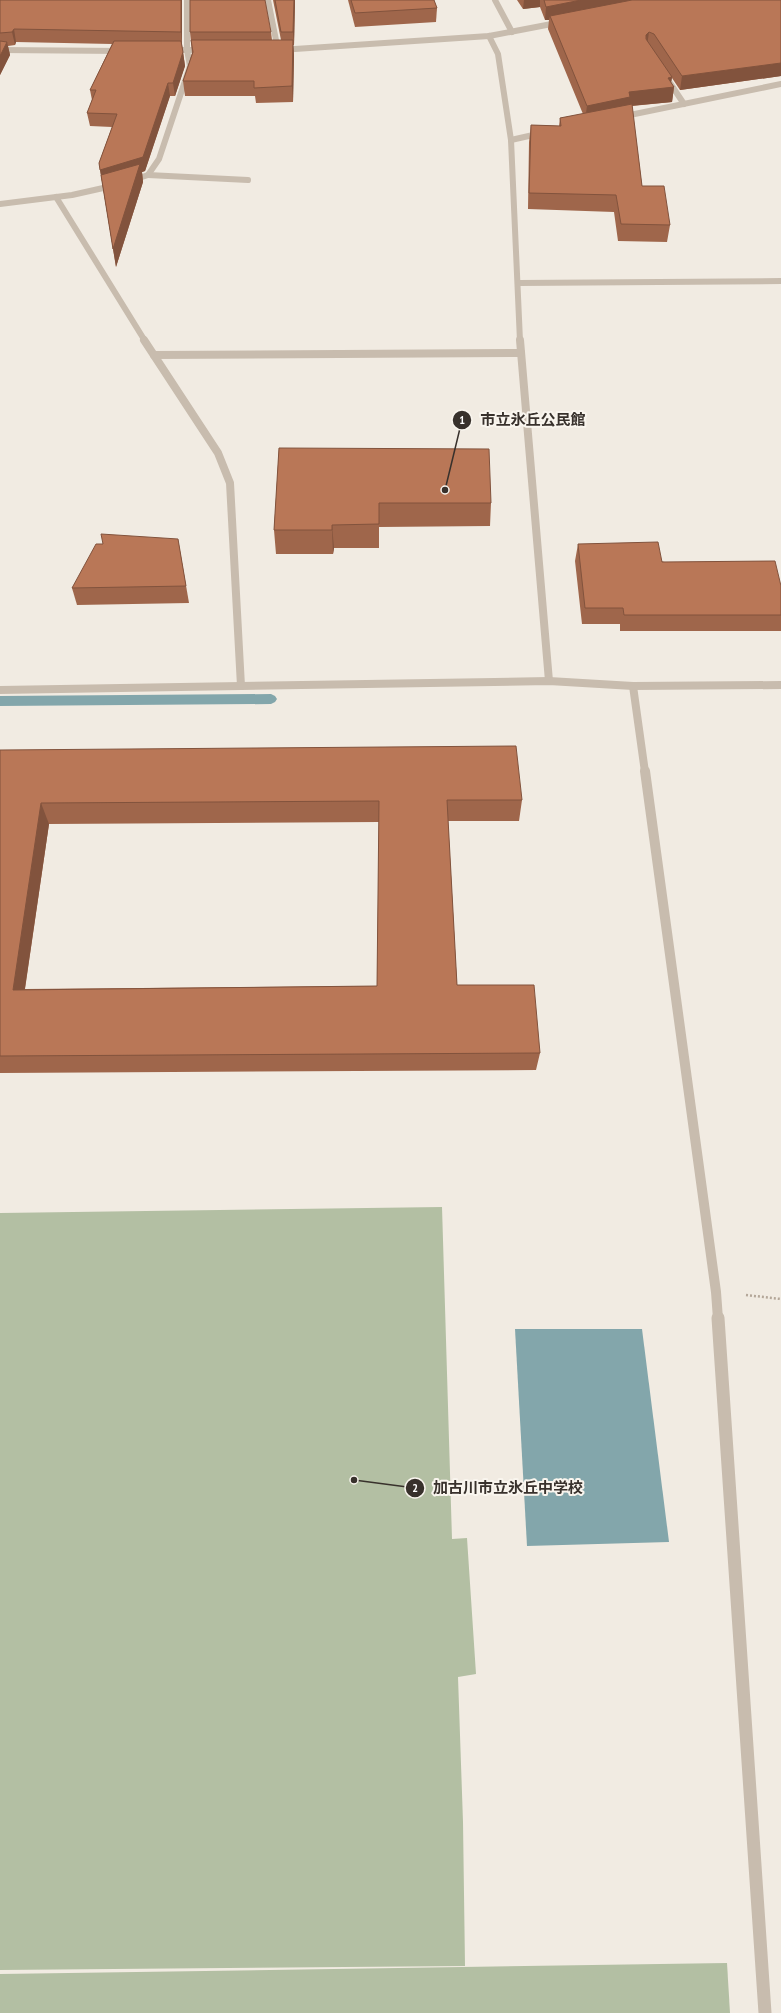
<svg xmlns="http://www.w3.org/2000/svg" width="781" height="2013" viewBox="0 0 781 2013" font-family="'PT Sans Narrow','Noto Sans JP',sans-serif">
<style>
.green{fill:#b3bfa3}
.water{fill:#83a6ab}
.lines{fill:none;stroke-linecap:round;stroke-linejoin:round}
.stream{fill:#83a6ab;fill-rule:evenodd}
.path{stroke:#b4a799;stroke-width:2.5;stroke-dasharray:2 2;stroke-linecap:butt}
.lane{stroke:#c8bcae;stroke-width:6}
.street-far3{stroke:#c8bcae;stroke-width:6}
.street-far2{stroke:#c8bcae;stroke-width:8}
.street-far1{stroke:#c8bcae;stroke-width:10}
.street{stroke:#c8bcae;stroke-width:13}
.wall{fill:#9f664b;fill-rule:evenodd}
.shaded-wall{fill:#82533d}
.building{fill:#b97757;stroke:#82533d;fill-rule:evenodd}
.leader{fill:none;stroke:#38312c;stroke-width:1.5}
.callout-dot{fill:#38312c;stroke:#f9f5ee;stroke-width:1.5}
.mark-label{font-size:12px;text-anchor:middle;font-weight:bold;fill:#fff}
.callout-label{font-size:15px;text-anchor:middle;font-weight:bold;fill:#38312c;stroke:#f9f5ee;stroke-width:4;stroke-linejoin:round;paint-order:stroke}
</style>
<rect width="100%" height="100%" fill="#f1ebe2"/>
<!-- green -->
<g class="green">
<path d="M442 1207 452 1539 467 1538 476 1674 458 1677 463 1822 465 1966 0 1970V1213Z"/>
<path d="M727 1963 730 2013H0V1974Z"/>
</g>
<!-- water -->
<path class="water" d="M515 1329H642L669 1542 527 1546Z"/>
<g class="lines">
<!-- stream -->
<path class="stream" d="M271 694 275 696 277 699 275 702 271 704 0 706V696Z"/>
<!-- path -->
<path class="path" d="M746 1295 781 1299"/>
<!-- lane -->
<g class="lane">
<path d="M268 0 278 50"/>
<path d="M148 175 248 180"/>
</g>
<!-- street-far3 -->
<g class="street-far3">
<path d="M495 0 512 32"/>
<path d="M489 36 498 54 511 140 520 341"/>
<path d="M0 50 122 51"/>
<path d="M170 50H206"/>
<path d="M280 50 489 36 562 22"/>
<path d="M666 77 684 104"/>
<path d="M620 117 781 84"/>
<path d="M511 140 542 133"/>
<path d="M56 197 145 341"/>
<path d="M0 204 72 195 121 184 148 175 159 159 190 66 187 50V0"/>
<path d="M519 283 781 281"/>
</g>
<!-- street-far2 -->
<g class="street-far2">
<path d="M144 340 218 453 230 483 241 686"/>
<path d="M520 340 549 681"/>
<path d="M154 355 521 353"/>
<path d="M633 686 645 772"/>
<path d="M0 690 549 681 633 686 781 685"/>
</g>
<!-- street-far1 -->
<path class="street-far1" d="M645 771 716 1292 718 1319"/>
<!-- street -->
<path class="street" d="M718 1318 765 2013"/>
</g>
<!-- wall -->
<g class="wall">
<path d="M0 0H182V45L185 66 175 96H170L145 171 142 172 143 182 116 267 99 163 112 127 90 126 87 113 92 100 90 90 112 44 16 42 15 45 8 46 10 55 0 75Z"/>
<path d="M273 0H295L294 45H293L294 55 293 102 256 103 255 96H185L183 81 192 53 190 32H271L272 40H281Z"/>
<path d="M348 0H434L437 8 436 22 355 27Z"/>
<path d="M517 0H781V76L680 90 672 78 671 82 674 87 672 102 632 106 642 186 670 225 667 242 618 241 614 212 528 209 529 142 531 125 559 126 560 118 583 114 548 29 549 20H545L540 7 523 9Z"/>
<path d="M279 448 491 503 490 526 379 527V548H334L333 554H276L274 530Z"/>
<path d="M178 539 189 603 77 605 72 588 103 544Z"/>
<path d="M578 544 781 586V631H620V624H582L575 561Z"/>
<path d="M0 750 522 800 519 821H448L457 985 540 1053 536 1070 0 1073ZM379 822 377 986 25 989 49 824Z"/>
</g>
<!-- shaded-wall -->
<g class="shaded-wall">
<path d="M181 0H182V45L181 32Z"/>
<path d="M294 0H295L294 45 293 32Z"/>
<path d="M524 0H540V7L523 9Z"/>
<path d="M581 0H652L550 16 549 20H545L546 7Z"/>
<path d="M14 29 16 42 15 45 12 32Z"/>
<path d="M649 32 647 46 646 35Z"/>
<path d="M293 40 294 55 293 102 292 86Z"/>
<path d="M7 42 10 55 0 75V56Z"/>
<path d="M183 52 185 66 175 96 173 83Z"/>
<path d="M781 63V76L680 90 682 76Z"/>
<path d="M672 77 670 88 674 87 672 102 629 106 585 120 587 106 629 92 668 78Z"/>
<path d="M168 83 170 96 145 171 142 172 143 182 116 267 100 170Z"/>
<path d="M332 525 334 548 333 554 332 530Z"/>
<path d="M41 803 49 824 22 1008 13 990Z"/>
</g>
<!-- building -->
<g class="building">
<path d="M0 0H181V32L14 29 12 32 0 33Z"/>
<path d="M190 0H265L271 32H190Z"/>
<path d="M275 0H294L293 32H281Z"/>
<path d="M351 0H434L437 8 355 13Z"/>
<path d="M544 0H581L546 7Z"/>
<path d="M632 0H781V63L682 76 654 34 649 32 646 35V39L672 77 668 78 674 87 629 92 630 97 587 106 550 16Z"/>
<path d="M191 40H293L292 86 254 88V81H183L193 52Z"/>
<path d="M0 41 7 42 0 56Z"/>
<path d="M114 41H181L183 52 173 83H168L143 157 100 170 99 163 117 114 87 113 96 90H90Z"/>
<path d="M632 104 642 186H664L670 225 621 224 616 195 529 193 531 125 561 126 560 118Z"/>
<path d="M140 164 113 249 101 175Z"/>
<path d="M279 448 489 449 491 503H379V524L332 525V530H274Z"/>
<path d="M101 534 178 539 186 586 72 588 96 544H103Z"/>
<path d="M658 542 662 562 775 561 781 586V615H624L623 608H585L578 544Z"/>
<path d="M516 746 522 800H447L457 985H534L540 1053 0 1056V750ZM379 801 377 986 13 990 41 803Z"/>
</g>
<!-- callouts -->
<path class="leader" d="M445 490L462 420M354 1480L415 1488"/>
<g class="callout-dot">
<circle cx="445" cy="490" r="4"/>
<circle cx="354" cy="1480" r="4"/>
<circle cx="462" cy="420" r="10"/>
<circle cx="415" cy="1488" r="10"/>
</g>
<g class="mark-label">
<text x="462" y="424">1</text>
<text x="415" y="1492">2</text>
</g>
<g class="callout-label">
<text x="533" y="425">市立氷丘公民館</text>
<text x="508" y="1493">加古川市立氷丘中学校</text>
</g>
</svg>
